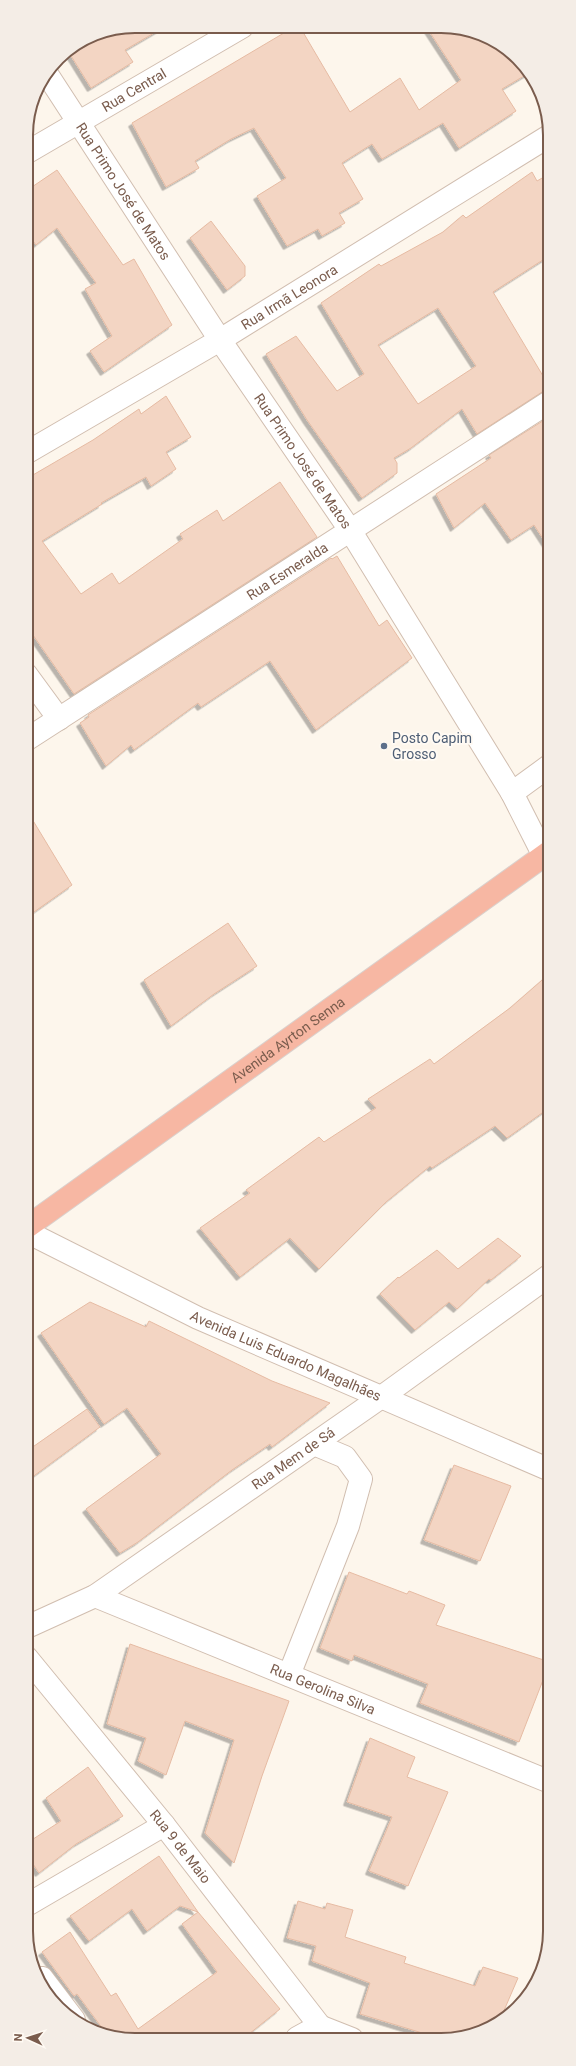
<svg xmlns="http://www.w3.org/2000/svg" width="576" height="2066" viewBox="0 0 576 2066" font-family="Roboto,sans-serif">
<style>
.building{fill:#f3d5c3;stroke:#e6bba3;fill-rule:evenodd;filter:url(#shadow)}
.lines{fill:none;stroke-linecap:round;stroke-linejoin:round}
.minor-casing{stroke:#d1beb0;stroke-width:24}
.highway-casing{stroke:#dad1cd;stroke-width:24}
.minor{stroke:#fff;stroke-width:22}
.highway{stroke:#f7b7a3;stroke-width:22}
.service-dot{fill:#5c6f8a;stroke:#fffaf3;stroke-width:1.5}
.labels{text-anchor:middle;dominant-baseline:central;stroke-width:4;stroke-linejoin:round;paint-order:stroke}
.street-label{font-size:14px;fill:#7a5c4d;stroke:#fffaf3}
.service-label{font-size:14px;fill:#4e5e75;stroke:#fffaf3;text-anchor:start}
.rim{fill:none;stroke:#7a5c4d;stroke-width:2}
</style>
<defs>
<filter id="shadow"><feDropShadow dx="-3.5" dy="3.5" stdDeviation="0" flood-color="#0004"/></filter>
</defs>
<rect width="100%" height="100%" fill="#fdf6ec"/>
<!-- building -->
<g class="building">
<path d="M135 26H166L125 50 133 62 91 88 68 51 94 34Z"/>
<path d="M294 27H300L350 112 400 78 419 110 461 80 427 28H462L518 58 529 73 502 89 516 111 459 148 443 123 382 159 372 144 342 163 363 199 339 213 345 223 322 236 318 229 287 246 257 196 286 178 254 128 231 139 195 161 199 168 166 187 132 123Z"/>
<path d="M57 170 123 265 134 259 172 325 104 372 90 351 112 336 85 289 96 283 57 228 36 245 26 231V191Z"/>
<path d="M532 172 537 181 549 174V256L493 292 549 386V390L542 392 477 434 462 409 411 448 394 458 397 463V473L362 498 307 420 266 354 296 336 337 391 364 374 321 303 379 264 381 266 443 232 463 215 466 218ZM438 308 476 366 418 404 378 345Z"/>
<path d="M211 221 245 266V276L227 290 190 238Z"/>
<path d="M166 396 191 437 166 452 176 469 151 486 146 477 101 503 102 504 42 541 81 594 112 573 119 584 183 539 180 534 217 510 223 521 280 482 317 537 74 694 26 625V479L93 440 139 409 141 414Z"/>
<path d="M549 417V548L534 525 511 540 485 503 454 528 436 494 491 458 489 455Z"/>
<path d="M337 556 379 626 387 620 412 658 316 730 270 661 201 707 198 703 134 750 131 745 106 766 80 723 89 717 88 715 331 558 332 559Z"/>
<path d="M26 809 72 885 27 917Z"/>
<path d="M228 923 257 966 214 994 171 1026 144 980Z"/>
<path d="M549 974V1108L507 1138 495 1126 432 1168 430 1166 386 1202 319 1269 290 1238 240 1277 200 1228 250 1193 246 1190 319 1137 324 1142 376 1108 368 1099 430 1059 434 1064 510 1008Z"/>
<path d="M498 1238 521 1256 491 1280 489 1279 457 1309 449 1302 415 1330 380 1294 398 1277 399 1278 437 1250 458 1269Z"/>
<path d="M90 1302 146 1327 149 1321 272 1381 330 1403 272 1447 270 1444 232 1470 138 1542 120 1553 86 1509 161 1454 127 1408 104 1424 41 1333Z"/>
<path d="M87 1409 100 1427 27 1481V1451Z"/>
<path d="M454 1465 511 1486 480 1561 424 1540Z"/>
<path d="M349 1572 407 1594 409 1591 445 1605 436 1625 550 1662 519 1742 420 1703 428 1684 354 1655 352 1661 320 1648Z"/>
<path d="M130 1644 289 1701 262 1776 234 1863 205 1833 234 1740 185 1721 166 1775 138 1761 146 1738 107 1724Z"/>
<path d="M370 1738 415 1757 407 1777 448 1792 408 1886 369 1871 392 1817 347 1802Z"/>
<path d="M88 1767 123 1816 76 1844 39 1873 27 1855V1843L61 1821 46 1798Z"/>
<path d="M159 1856 198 1912 280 2009 244 2038H114L108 2036 77 1994 74 1996 42 1952 70 1932 111 1996 116 1993 138 2029 217 1972 182 1924 198 1912 180 1906 147 1931 132 1909 89 1941 70 1916Z"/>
<path d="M298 1901 325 1909 327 1903 353 1910 345 1937 406 1957 404 1963 475 1986 483 1967 518 1978 499 2022 495 2026 455 2039H442L360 2014 370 1983 312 1961 316 1946 287 1938Z"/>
</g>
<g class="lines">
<defs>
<g id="minor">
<path id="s1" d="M47 74 220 340 350 530 512 793 544 856"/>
<path id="s2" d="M26 153 242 27"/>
<path id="s3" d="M26 453 220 340 549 136"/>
<path d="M26 674 59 719"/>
<path id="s4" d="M26 740 549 402"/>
<path d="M512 793 549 766"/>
<path id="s5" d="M27 1232 198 1318 550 1470"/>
<path id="s6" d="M95 1596 550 1782"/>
<path id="s7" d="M27 1627 95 1596 380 1398 550 1275"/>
<path id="s8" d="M27 1658 164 1825 330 2039"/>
<path d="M289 1675 348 1526 361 1479 345 1457 314 1444"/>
<path d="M27 1905 164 1825"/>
<path d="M42 1978 74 2020"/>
<path d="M297 2038 319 2026 352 2039"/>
</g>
<g id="highway">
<path id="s9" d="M27 1227 549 852"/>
</g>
</defs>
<!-- minor casing -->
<use href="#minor" class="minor-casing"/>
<!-- highway casing -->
<use href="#highway" class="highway-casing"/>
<!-- minor -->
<use href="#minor" class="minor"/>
<!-- highway -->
<use href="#highway" class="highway"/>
</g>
<!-- markers -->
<circle class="service-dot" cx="384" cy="746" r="4"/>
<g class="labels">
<!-- street labels -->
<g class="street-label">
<text stroke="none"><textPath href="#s2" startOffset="125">Rua Central</textPath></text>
<text stroke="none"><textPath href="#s1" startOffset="140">Rua Primo José de Matos</textPath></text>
<text stroke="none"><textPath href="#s3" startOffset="306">Rua Irmã Leonora</textPath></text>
<text stroke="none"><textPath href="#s1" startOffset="464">Rua Primo José de Matos</textPath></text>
<text stroke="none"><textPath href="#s4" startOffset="311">Rua Esmeralda</textPath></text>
<text stroke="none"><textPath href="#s9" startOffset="321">Avenida Ayrton Senna</textPath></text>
<text stroke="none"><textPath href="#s5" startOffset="287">Avenida Luis Eduardo Magalhães</textPath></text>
<text stroke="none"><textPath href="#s7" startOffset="316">Rua Mem de Sá</textPath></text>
<text stroke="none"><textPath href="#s6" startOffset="246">Rua Gerolina Silva</textPath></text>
<text stroke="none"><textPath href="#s8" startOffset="243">Rua 9 de Maio</textPath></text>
</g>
<!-- service labels -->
<g class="service-label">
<text x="392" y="738">Posto Capim<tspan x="392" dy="16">Grosso</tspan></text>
</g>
</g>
<!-- crop -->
<path d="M0 0H576V2066H0ZM135 33H441A102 102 0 0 1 543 135V1931A102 102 0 0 1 441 2033H135A102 102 0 0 1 33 1931V135A102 102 0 0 1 135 33Z" fill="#f4ede6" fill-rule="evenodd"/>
<path class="rim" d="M135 33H441A102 102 0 0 1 543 135V1931A102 102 0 0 1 441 2033H135A102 102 0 0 1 33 1931V135A102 102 0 0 1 135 33Z"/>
<!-- north arrow -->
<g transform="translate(28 2038) rotate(273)" stroke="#fffaf3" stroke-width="3" paint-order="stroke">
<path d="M0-3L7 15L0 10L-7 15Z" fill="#7a5c4d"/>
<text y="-6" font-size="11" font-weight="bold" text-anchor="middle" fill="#7a5c4d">N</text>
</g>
</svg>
